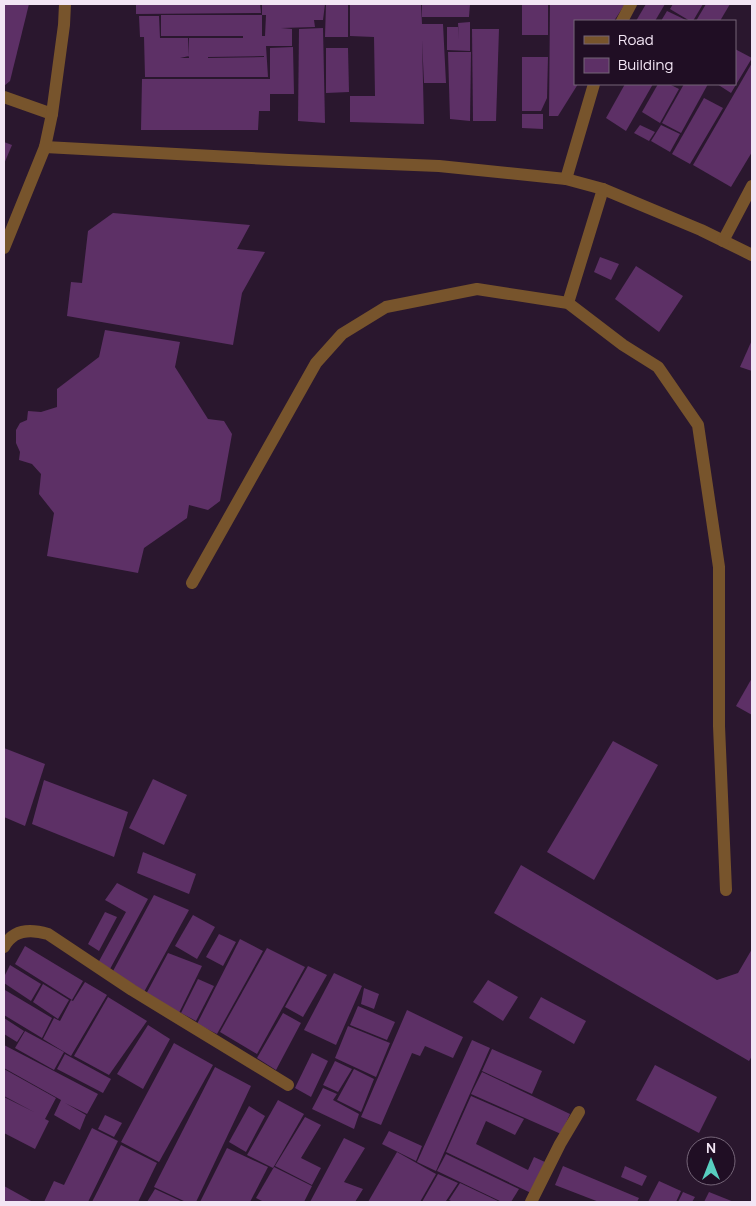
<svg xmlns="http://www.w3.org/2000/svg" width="756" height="1206" viewBox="0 0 756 1206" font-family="Manrope,sans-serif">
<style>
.building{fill:#5d3066;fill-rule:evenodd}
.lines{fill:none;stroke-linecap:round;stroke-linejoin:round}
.service{stroke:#77542c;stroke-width:12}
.minor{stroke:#77542c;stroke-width:12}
.tertiary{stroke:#77542c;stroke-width:12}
</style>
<rect width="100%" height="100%" fill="#2a172e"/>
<!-- building -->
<g class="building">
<path d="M4 4H29L10 81 4 86Z"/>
<path d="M136 4H260L261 13 136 14Z"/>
<path d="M262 4H325L323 20H314L315 27 281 28 292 29V46H266L268 77H145L144 37H140L139 16H159L160 38H188L189 56 180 58H189V60V38H243V36H161V15H262ZM262 15H266L265 36H262ZM264 56V57L208 58V57Z"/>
<path d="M326 4H348V37H325Z"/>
<path d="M350 4H421L422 24H443L446 83H424L422 40 424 124 350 122V96H375L374 37 350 36Z"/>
<path d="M422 4H470L469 17H422Z"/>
<rect x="522" y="4" width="26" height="31"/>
<path d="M550 4H625L614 21H575V84H578L558 116H549Z"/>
<path d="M646 4H665L655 21H636Z"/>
<path d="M673 4H703L693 21H690L670 9Z"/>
<path d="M706 4H730L720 21H696Z"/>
<path d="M667 11 688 21H661Z"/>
<path d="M470 22V51L447 50V27H458L459 39 458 23Z"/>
<path d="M323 28 325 123 298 121 299 29Z"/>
<path d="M472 29H499L496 121H473Z"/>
<path d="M293 47 294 94H270V111H259L258 130H141L142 79H270V48Z"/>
<path d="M326 48H348L349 92 326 93Z"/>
<path d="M735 49 752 58 731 93 717 84H735Z"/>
<path d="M448 52H471L470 121 450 119Z"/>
<path d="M522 57H548L547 98 541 111H522Z"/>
<path d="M752 63V152L731 187 693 165Z"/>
<path d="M625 84H653L626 131 606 118Z"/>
<path d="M658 84H669L679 89 660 123 642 112Z"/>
<path d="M684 84H708L681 133 662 123Z"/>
<path d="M704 98 723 108 690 164 672 154Z"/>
<path d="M522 114H543V129L522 128Z"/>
<path d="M640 125 655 132 649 141 634 133Z"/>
<path d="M661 125 680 134 670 152 651 141Z"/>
<path d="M4 142 12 145 4 164Z"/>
<path d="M113 213 250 225 237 249 265 252 242 293 233 345 67 316 71 282 82 283 88 231Z"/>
<path d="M600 257 619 264 611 280 594 272Z"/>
<path d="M636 266 683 296 659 332 615 299Z"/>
<path d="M105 330 180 342 175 367 208 419 224 421 232 434 220 501 208 510 189 505 187 518 144 548 138 573 47 556 54 513 39 494 41 474 32 464 19 460 20 452 16 443V430L20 423 27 420 28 411 41 412 57 407V389L99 357Z"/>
<path d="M752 340V371L740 367Z"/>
<path d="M752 678V715L736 706Z"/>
<path d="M613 741 658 765 594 880 547 852Z"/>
<path d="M4 748 45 764 25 826 4 817Z"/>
<path d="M153 779 187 795 164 845 129 828Z"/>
<path d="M44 780 128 812 114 857 32 824Z"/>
<path d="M143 852 196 874 189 894 137 873Z"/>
<path d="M521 865 717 980 738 973 752 949V1056L749 1061 494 913Z"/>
<path d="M117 883 148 899 110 969 98 963 126 912 105 900Z"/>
<path d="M154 895 189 910 144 992 113 971Z"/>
<path d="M105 912 117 917 99 951 88 944Z"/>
<path d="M193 915 215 927 197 959 175 946Z"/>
<path d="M219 934 236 942 223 966 206 957Z"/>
<path d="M240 939 263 951 217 1034 197 1024Z"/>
<path d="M25 946 83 981 72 1000 15 964Z"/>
<path d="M267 948 305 967 257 1054 220 1032Z"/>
<path d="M168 953 202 966 179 1013 145 996Z"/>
<path d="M10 965 41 984 31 1001 4 983V977Z"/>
<path d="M308 966 327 975 303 1017 285 1007Z"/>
<path d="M334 973 362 986 336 1045 304 1030Z"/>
<path d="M198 979 214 986 196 1021 181 1013Z"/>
<path d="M488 980 518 997 503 1021 473 1002Z"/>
<path d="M85 982 107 995 71 1056 43 1039 54 1018 60 1021 71 1000 73 1001Z"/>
<path d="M43 984 69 1000 58 1019 33 1002Z"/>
<path d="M364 988 379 994 374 1009 361 1004Z"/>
<path d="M5 990 52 1018 42 1038 4 1015Z"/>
<path d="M108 997 147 1021 109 1075 74 1056Z"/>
<path d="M541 997 586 1021 574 1044 529 1018Z"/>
<path d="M358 1006 395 1022 387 1040 350 1025Z"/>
<path d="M407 1010 463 1037 453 1058 425 1046 420 1056 412 1053 381 1125 361 1117Z"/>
<path d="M283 1013 301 1023 276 1070 257 1058Z"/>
<path d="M4 1018 24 1031 17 1042 4 1034Z"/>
<path d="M148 1025 170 1039 143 1089 117 1074Z"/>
<path d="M348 1026 390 1043 376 1077 335 1058Z"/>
<path d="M25 1031 64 1052 54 1070 15 1048Z"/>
<path d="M472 1040 490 1048 436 1171 417 1162Z"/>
<path d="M174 1043 213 1065 159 1162 121 1142Z"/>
<path d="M4 1045 98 1094 87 1114 65 1103 86 1115 80 1130 54 1115 61 1100 4 1068Z"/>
<path d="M492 1049 542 1071 532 1094 482 1071Z"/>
<path d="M312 1053 328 1061 311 1097 295 1088Z"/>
<path d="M65 1054 111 1079 103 1093 57 1069Z"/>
<path d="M335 1061 352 1069 338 1092 323 1085Z"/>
<path d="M655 1065 717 1097 699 1133 636 1100Z"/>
<path d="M215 1067 251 1086 196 1202H186L154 1187Z"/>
<path d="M4 1069 56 1098 45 1119 49 1121 35 1149 4 1133V1097L34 1112 4 1096Z"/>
<path d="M354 1069 374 1079 361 1112 337 1100Z"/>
<path d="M482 1072 570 1114 561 1134 471 1094Z"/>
<path d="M323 1088 337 1094 333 1100 359 1114 354 1129 312 1109Z"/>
<path d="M471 1096 524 1119 515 1135 486 1121 476 1144 528 1170 534 1157 545 1162 531 1193 446 1152Z"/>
<path d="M278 1100 304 1114 273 1168 247 1155Z"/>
<path d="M249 1106 265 1116 246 1152 229 1142Z"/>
<path d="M105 1115 122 1123 114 1137 98 1129Z"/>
<path d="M305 1117 321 1125 301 1158 321 1168 312 1185 275 1166Z"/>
<path d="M92 1128 118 1141 88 1202H44L54 1181 64 1185Z"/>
<path d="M389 1131 422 1146 416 1161 382 1144Z"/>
<path d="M344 1138 365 1148 344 1182 363 1189 355 1202H310Z"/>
<path d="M121 1145 157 1163 138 1202H92Z"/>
<path d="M227 1148 268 1167 250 1202H200Z"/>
<path d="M397 1152 436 1174 420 1202H368Z"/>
<path d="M446 1154 519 1189 511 1202H502L437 1171Z"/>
<path d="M563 1166 639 1198 637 1202H599L555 1185Z"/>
<path d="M625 1166 647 1176 642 1186 621 1177Z"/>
<path d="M274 1167 312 1186 304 1202H264L256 1198Z"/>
<path d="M438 1174 458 1183 446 1201 449 1202H422Z"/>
<path d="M659 1181 681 1191 676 1202H648Z"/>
<path d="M460 1183 500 1202H453L449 1200Z"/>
<path d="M4 1186 33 1202H4Z"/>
<path d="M155 1189 183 1202H147Z"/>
<path d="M683 1192 695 1197 692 1202H678Z"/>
<path d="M709 1192 734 1202H704Z"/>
</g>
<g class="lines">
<!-- service -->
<g class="service">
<path d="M568 303 603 189"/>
<path d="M192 583 316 363 342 334 386 307 477 289 568 303 623 345 658 367 698 425 719 567V726L726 890"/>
</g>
<!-- minor -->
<g class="minor">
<path d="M622 21 631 4"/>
<path d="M4 97 52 114"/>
<path d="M45 147 289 160 439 166 566 179 603 189 701 230 752 255"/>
<path d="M566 179 594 84"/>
<path d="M723 241 752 186"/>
<path d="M4 947C13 929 31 929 48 934L132 990 288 1085"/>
<path d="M531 1202 560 1144 579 1112"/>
</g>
<!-- tertiary -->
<path class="tertiary" d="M4 248 45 147 52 114 64 25 65 4"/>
</g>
<!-- border -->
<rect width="756" height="1206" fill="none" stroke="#f2e5f4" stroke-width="10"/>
<!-- legend -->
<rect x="574" y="20" width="162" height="65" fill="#200e24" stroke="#746477"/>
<rect x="584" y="36" width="25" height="8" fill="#77542c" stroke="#746477"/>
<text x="618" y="45" font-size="15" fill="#f2e5f4">Road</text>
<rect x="584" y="58" width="25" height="15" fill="#5d3066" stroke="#746477"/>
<text x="618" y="70" font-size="15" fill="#f2e5f4">Building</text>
<!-- north arrow -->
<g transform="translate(711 1161)"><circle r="24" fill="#200e24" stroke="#746477"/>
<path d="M0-4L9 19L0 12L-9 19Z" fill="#58cec0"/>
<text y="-8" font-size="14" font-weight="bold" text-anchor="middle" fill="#f2e5f4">N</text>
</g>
</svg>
